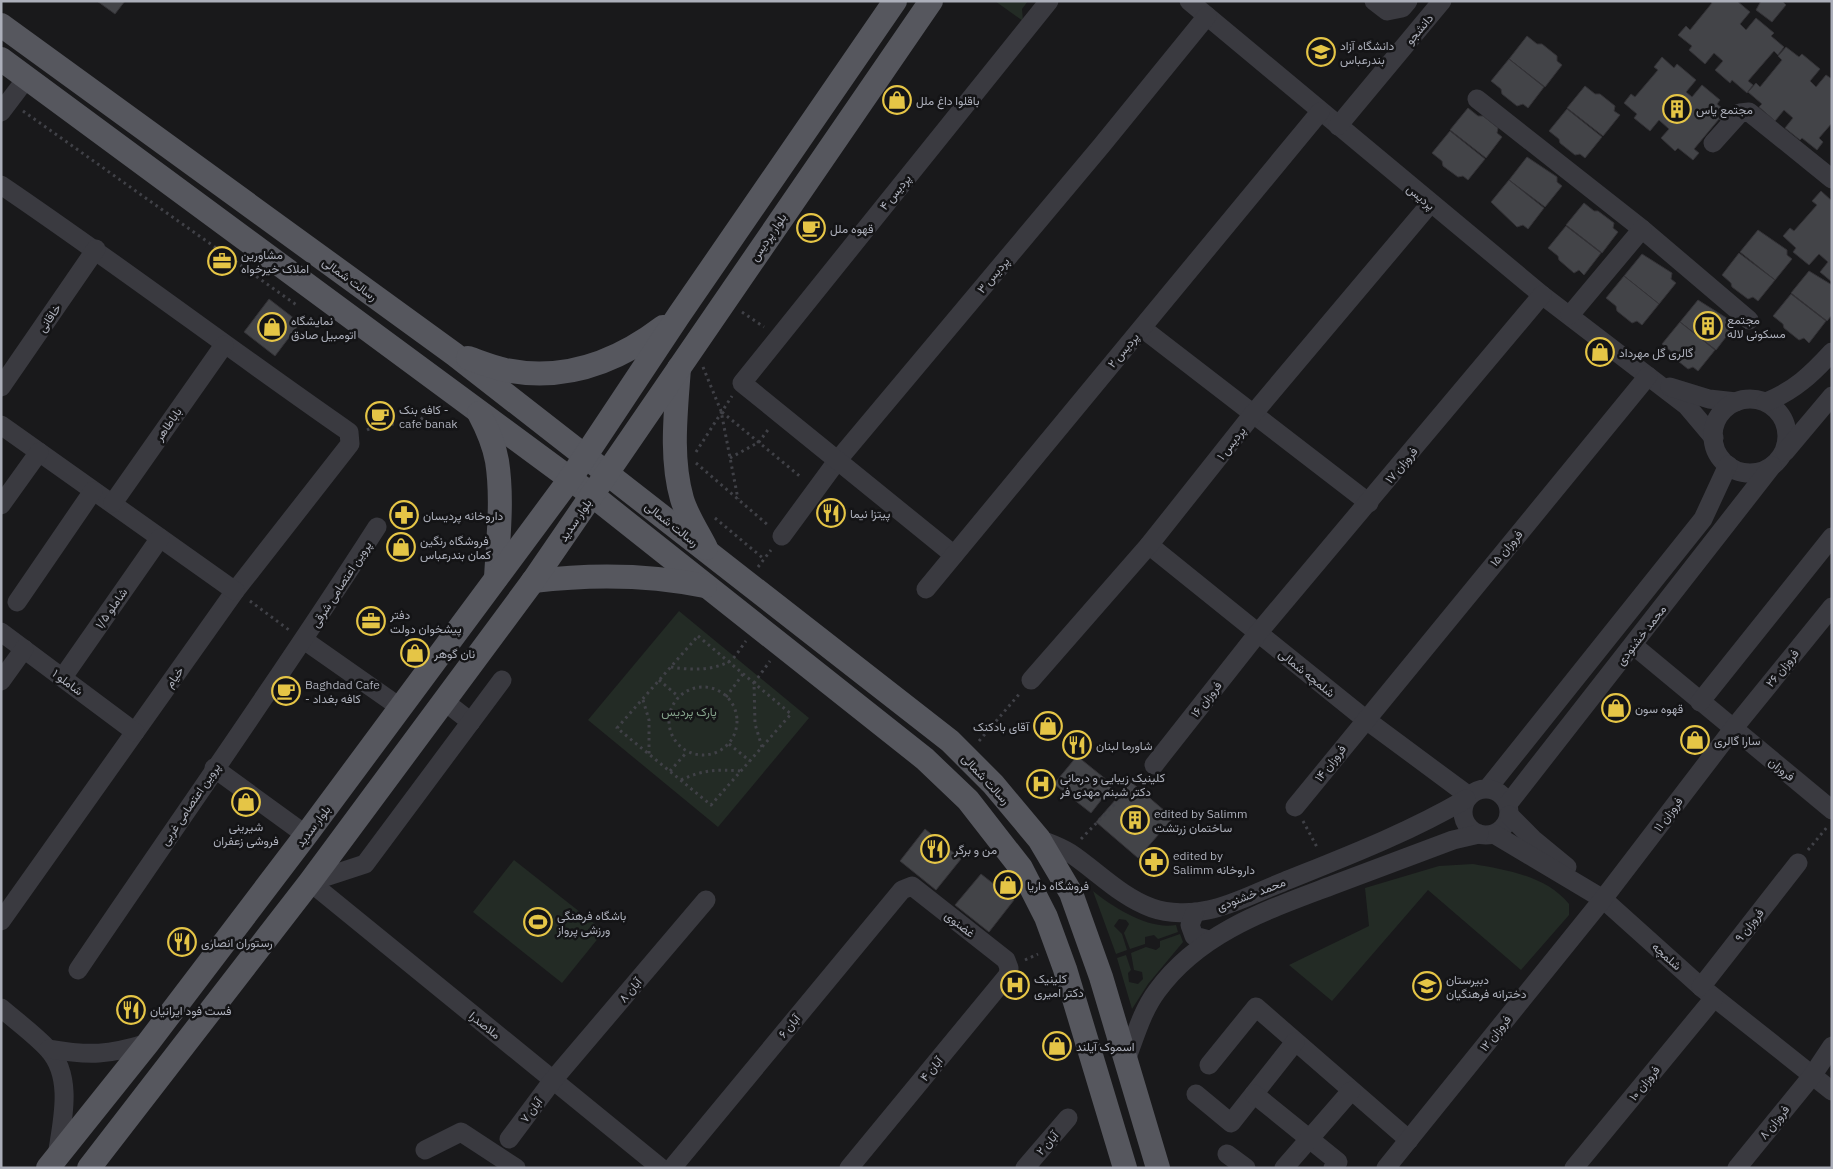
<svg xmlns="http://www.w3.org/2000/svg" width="1833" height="1169" viewBox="0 0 1833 1169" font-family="'IBM Plex Sans',Vazirmatn,sans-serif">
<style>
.green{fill:#232b25}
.building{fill:#434448;stroke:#343337}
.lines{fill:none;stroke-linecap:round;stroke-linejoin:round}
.path{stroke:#404147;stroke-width:3;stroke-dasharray:2.5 4;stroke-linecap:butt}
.minor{stroke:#3a3a40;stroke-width:19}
.major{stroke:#56575e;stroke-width:24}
.labels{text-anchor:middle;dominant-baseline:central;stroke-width:5;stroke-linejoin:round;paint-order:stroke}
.street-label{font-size:12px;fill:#acafba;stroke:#141416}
.poi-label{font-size:12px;fill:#acafba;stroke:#141416;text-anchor:start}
.park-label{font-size:12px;fill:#85a38b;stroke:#141416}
</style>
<rect width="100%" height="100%" fill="#19191b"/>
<!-- green -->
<g class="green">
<path d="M995 1H1028L1022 9 1023 21Z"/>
<path d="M679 611 809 718 718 827 588 720Z"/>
<path d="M514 860 604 931 562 983 473 912Z"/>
<path d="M1473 864C1507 870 1546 876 1569 904V915L1521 970 1428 890 1332 1001 1289 965 1369 926 1365 888 1439 866Z"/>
<path d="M1093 891C1114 908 1149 930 1176 925L1178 932 1158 939 1154 935 1145 937V944L1130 949 1124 933 1129 924 1126 920 1119 919 1114 926 1122 934 1127 950 1116 954Z"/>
<path d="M1180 934 1183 942 1148 984 1132 1009 1117 958 1126 955 1131 970 1128 973 1129 982 1138 984 1143 979 1142 972 1134 970 1131 953 1146 947 1156 950 1160 947V941Z"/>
</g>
<!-- building -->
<g class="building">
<path d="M97 1H125L115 14Z"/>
<path d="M1710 1H1737L1750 12 1740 24 1746 30 1756 18 1774 33 1771 36 1784 47 1778 55 1774 51 1748 81 1753 85 1747 93 1732 80 1730 83 1715 70 1723 61 1714 53 1705 64 1689 50 1692 46 1678 35 1686 26 1690 30 1712 3Z"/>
<path d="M1761 1H1782L1786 5 1772 22 1756 10Z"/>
<path d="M1527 36 1537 44H1542L1557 56V61L1562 65 1545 87 1509 59Z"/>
<path d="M1786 47 1799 57 1802 54 1820 69 1810 81 1816 87 1826 75 1832 79V123L1819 138 1823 142 1817 150 1802 138 1800 140 1785 128 1793 118 1784 110 1775 121 1759 107 1762 104 1748 92 1756 83 1760 87 1782 60 1778 56Z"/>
<path d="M1662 57 1674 68 1677 64 1696 80 1686 92 1692 97 1702 85 1720 100 1717 104 1730 115 1723 122 1719 119 1694 149 1699 153 1693 160 1678 148 1675 151 1661 138 1669 129 1659 120 1650 131 1634 118 1637 114 1624 103 1631 94 1635 97 1658 70 1654 67Z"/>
<path d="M1509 59 1544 87 1528 108 1523 104 1517 106 1502 94 1501 89 1491 81Z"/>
<path d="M1585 86 1595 94H1600L1615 106 1614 111 1620 115 1603 136 1567 108Z"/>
<path d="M1468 108 1478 116H1483L1498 128 1497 133 1502 137 1486 158 1450 130Z"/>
<path d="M1567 109 1602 137 1585 158 1580 154 1575 155 1560 143 1559 139 1549 131Z"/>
<path d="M1450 131 1485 159 1468 180 1463 176 1458 177 1443 166 1442 161 1432 153Z"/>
<path d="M1527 157 1557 177V182L1562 186 1545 207 1509 180Z"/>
<path d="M1509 180 1544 208 1528 229 1523 225 1517 227 1491 202Z"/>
<path d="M1821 191 1832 201V282L1820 272 1828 262 1819 254 1809 265 1793 252 1796 248 1783 236 1790 228 1794 231 1817 205 1812 201Z"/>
<path d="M1584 203 1594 211H1598L1614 223 1613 228 1618 232 1602 253 1566 225Z"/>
<path d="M1566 226 1601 253 1584 275 1579 270 1574 273 1559 260 1558 256 1548 248Z"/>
<path d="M1758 230 1787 250V255L1792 259 1775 280 1740 252Z"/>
<path d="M1739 253 1775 280 1758 301 1753 297 1748 299 1732 287 1731 283 1722 275Z"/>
<path d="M1642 254 1672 273 1671 279 1676 283 1659 304 1624 276Z"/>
<path d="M1809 271 1832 285V315L1827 321 1791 293Z"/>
<path d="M1624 276 1659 304 1642 325 1637 321 1632 323 1617 311 1616 306 1606 298Z"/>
<path d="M1791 294 1826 321 1809 343 1804 338 1799 340 1784 328 1783 324 1773 316Z"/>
<path d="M269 299 300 323 275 356 244 332Z"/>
<path d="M1698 300 1728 319 1727 324 1732 329 1716 350 1680 322Z"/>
<path d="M1680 322 1715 350 1698 371 1693 367 1688 369 1673 357 1672 352 1662 344Z"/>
<path d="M1077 756 1113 785 1091 813 1054 784Z"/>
<path d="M1131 782 1173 818 1138 858 1096 822Z"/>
<path d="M925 829 961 859 936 890 900 861Z"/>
<path d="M981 874 1014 900 989 932 955 905Z"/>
</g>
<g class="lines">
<!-- path -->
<g class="path">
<path d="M23 111 298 306"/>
<path d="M742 312 764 327"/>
<path d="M703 367 721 411 738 499"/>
<path d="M722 412 802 478"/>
<path d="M367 430 380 423 414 426 436 405"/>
<path d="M696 452 732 396"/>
<path d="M730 458 759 442 770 427"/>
<path d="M696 463 769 526"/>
<path d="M715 518 764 559"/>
<path d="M758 567 771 550"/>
<path d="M250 601 289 630"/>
<path d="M698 636 791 714 711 805 617 728Z"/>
<path d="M671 667C689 670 711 671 728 662 735 659 741 647 746 641"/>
<path d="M659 680 679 697"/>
<circle cx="703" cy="721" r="34"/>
<path d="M726 697 743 674"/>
<path d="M643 700 649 720V754"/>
<path d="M979 741 1021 692"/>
<path d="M729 744 750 761"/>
<path d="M762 747 755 724 754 683 770 661"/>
<path d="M670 771 687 752"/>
<path d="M681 780C702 770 717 769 740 771"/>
<path d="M1303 821 1318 849"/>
<path d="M1081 839 1141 777"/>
<path d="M1808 850 1828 826"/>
<path d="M1025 960 1038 954"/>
</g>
<!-- minor -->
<g class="minor">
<path d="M1189 1 1542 295 1687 406 1714 438"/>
<path d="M1374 1 1387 11 1402 8 1408 1"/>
<path d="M1477 99 1642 229 1749 320"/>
<path d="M1 112 26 79"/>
<path d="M1338 126 1442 1"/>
<path d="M1713 143 1740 113 1749 112 1832 179"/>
<path d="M1 185C119 265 232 351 349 432L350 444 235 591 1 921"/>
<path d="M1570 315 1642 229"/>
<path d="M1142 328 1369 503"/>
<path d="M1 387 96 249"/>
<path d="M1670 387 1709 399 1736 402"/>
<circle cx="1750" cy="436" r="37"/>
<path d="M1766 402C1794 391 1812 374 1832 352"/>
<path d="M1 425 235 591"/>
<path d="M1785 452 1832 396"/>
<path d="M113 503 224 345"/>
<path d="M1 505 39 452"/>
<path d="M782 536 837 461 1102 145 1207 16"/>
<path d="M1149 545 1365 719 1469 796"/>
<path d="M954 555 742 383 1049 1"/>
<path d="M926 589 1320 112"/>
<path d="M17 602 93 491"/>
<path d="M1 632 135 732"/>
<path d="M304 640 401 708"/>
<path d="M1633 645 1832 810"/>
<path d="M63 677 160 538"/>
<path d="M1031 680 1149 545 1253 414 1430 204"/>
<path d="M1 681 24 649"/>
<path d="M444 701 471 722"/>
<path d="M1700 702 1832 537"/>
<path d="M1154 765 1258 633 1542 295"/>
<path d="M214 768 306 835"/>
<path d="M1488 788 1703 519 1728 465"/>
<circle cx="1486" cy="812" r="23"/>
<path d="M1508 804 1772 466"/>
<path d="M1295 807 1648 376"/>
<path d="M1509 815 1533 839 1567 867"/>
<path d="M1494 834 1603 899 1701 987 1832 1091"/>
<path d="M1039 839C1049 843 1061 847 1070 853 1097 871 1121 897 1152 908 1169 914 1191 914 1208 910 1234 905 1259 891 1283 882 1345 857 1408 833 1466 799"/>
<path d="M310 882 661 1168"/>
<path d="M310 882 365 864 502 680"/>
<path d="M1195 912 1190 925 1194 936 1209 940"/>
<path d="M78 970C178 822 281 677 377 527"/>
<path d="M1701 987 1798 863"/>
<path d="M1 1008C16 1021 34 1034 48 1049 74 1077 62 1122 57 1156"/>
<path d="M49 1049C90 1056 108 1055 148 1043"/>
<path d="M1126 1060C1135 1037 1142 1011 1157 991 1200 932 1267 910 1333 885 1373 870 1413 855 1453 840L1479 834"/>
<path d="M1209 1065 1256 1007 1409 1140"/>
<path d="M1196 1094 1231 1123 1295 1042"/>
<path d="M1254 1094 1338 1162 1333 1168"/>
<path d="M509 1139 553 1080 706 900"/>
<path d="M425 1150 461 1132 516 1168"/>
<path d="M1227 1154 1246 1168"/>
<path d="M672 1168 902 890 912 886 1006 960 1009 968 1008 975 849 1168"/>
<path d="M1025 1168 1068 1118"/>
<path d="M1284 1168 1351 1091"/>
<path d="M1386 1168 1603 899 1733 729 1832 607"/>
<path d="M1574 1168 1714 998"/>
<path d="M1737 1168 1812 1076 1832 1046"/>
</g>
<!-- major -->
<g class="major">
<path d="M1 25 454 354 950 741 993 784 1039 839 1071 893 1101 977 1158 1168"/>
<path d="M1 59 592 495 925 759 968 800 1021 868 1046 917 1065 969 1125 1168"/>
<path d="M468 358C480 362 492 367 505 370 564 382 617 362 663 327"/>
<path d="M679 368C676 411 670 457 682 499 687 516 698 532 706 548"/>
<path d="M479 413C487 428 494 444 497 461 503 499 498 540 496 578"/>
<path d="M533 581C591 574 647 574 705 586"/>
<path d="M48 1168 148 1043 306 835 570 479 679 315 895 1"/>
<path d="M89 1168 310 882 533 581 931 1"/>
</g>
</g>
<!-- icons -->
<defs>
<symbol id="university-ring" viewBox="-11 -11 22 22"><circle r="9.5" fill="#141416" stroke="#e5c546" stroke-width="1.5"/><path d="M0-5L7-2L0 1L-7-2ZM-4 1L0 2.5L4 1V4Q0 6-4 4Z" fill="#e5c546"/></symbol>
<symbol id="shop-ring" viewBox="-11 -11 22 22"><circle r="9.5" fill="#141416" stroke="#e5c546" stroke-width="1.5"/><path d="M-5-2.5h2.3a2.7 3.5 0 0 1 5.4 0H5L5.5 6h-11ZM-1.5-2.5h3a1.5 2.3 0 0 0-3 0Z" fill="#e5c546"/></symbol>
<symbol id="building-ring" viewBox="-11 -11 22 22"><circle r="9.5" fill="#141416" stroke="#e5c546" stroke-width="1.5"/><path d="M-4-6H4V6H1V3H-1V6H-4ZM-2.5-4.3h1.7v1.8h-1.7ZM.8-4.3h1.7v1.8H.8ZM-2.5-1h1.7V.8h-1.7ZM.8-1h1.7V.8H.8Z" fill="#e5c546"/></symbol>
<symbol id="cafe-ring" viewBox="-11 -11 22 22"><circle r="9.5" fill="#141416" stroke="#e5c546" stroke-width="1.5"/><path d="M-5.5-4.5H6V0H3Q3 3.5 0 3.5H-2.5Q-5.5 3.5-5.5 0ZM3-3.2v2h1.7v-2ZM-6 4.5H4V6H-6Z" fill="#e5c546"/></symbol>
<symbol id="office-ring" viewBox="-11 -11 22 22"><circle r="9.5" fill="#141416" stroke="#e5c546" stroke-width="1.5"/><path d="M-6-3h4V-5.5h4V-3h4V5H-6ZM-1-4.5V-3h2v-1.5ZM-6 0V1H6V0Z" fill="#e5c546"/></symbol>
<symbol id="restaurant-ring" viewBox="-11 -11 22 22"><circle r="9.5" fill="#141416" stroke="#e5c546" stroke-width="1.5"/><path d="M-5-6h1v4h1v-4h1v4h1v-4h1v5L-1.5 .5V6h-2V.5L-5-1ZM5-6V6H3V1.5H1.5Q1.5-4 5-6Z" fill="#e5c546"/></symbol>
<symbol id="pharmacy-ring" viewBox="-11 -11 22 22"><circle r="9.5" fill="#141416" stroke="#e5c546" stroke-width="1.5"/><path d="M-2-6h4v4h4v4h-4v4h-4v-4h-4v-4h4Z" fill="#e5c546"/></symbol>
<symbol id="hospital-ring" viewBox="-11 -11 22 22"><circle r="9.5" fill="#141416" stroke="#e5c546" stroke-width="1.5"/><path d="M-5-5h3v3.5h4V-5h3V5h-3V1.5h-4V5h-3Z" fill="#e5c546"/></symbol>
<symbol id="stadium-ring" viewBox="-11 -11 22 22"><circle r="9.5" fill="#141416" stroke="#e5c546" stroke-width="1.5"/><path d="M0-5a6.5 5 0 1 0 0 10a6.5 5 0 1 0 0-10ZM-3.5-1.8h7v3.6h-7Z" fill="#e5c546"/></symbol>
<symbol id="school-ring" viewBox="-11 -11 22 22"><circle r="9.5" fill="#141416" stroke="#e5c546" stroke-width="1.5"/><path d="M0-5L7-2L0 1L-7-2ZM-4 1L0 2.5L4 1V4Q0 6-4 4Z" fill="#e5c546"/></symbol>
</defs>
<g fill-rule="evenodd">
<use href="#university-ring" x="1305" y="36" width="32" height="32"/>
<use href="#shop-ring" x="881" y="84" width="32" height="32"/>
<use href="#building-ring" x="1661" y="93" width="32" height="32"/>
<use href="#cafe-ring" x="795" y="212" width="32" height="32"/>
<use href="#office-ring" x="206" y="245" width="32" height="32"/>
<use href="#building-ring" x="1692" y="310" width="32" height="32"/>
<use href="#shop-ring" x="256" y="311" width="32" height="32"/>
<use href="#shop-ring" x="1584" y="336" width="32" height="32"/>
<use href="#cafe-ring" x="364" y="400" width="32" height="32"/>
<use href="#restaurant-ring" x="815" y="497" width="32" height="32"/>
<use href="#pharmacy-ring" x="388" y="499" width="32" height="32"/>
<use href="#shop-ring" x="385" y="531" width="32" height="32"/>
<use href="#office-ring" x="355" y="605" width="32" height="32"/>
<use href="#shop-ring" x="399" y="637" width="32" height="32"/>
<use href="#cafe-ring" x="270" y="675" width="32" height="32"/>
<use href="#shop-ring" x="1600" y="692" width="32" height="32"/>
<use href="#shop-ring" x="1032" y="710" width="32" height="32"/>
<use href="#shop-ring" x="1679" y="724" width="32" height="32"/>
<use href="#restaurant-ring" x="1061" y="729" width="32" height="32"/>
<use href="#hospital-ring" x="1025" y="768" width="32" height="32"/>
<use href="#shop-ring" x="230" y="786" width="32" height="32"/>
<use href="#building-ring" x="1119" y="804" width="32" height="32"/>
<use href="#restaurant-ring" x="919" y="833" width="32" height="32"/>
<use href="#pharmacy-ring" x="1138" y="846" width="32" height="32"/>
<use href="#shop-ring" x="992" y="869" width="32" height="32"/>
<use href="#stadium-ring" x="522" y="906" width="32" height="32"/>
<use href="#restaurant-ring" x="166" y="926" width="32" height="32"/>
<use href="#hospital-ring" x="999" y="969" width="32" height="32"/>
<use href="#school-ring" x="1411" y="970" width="32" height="32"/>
<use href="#restaurant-ring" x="115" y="994" width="32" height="32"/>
<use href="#shop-ring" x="1041" y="1030" width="32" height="32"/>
</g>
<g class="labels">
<!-- street labels -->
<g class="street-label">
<text transform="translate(1419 29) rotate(-50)">دانشجو</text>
<text transform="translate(895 192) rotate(-51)">پردیس ۴</text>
<text transform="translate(1421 197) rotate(40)">پردیس</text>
<text transform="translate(768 237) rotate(-56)">بلوار پردیس</text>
<text transform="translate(993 275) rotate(-50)">پردیس ۳</text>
<text transform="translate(350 279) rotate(36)">رسالت شمالی</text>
<text transform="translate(49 318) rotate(-56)">خاقانی</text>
<text transform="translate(1123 350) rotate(-50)">پردیس ۲</text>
<text transform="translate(168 424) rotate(-55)">باباطاهر</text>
<text transform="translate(1231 443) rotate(-52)">پردیس ۱</text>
<text transform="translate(1401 465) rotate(-50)">فروزان ۱۷</text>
<text transform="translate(575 520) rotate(-56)">بلوار سدید</text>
<text transform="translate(672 524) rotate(38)">رسالت شمالی</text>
<text transform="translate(1506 548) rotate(-50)">فروزان ۱۵</text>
<text transform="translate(341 584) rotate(-57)">پروین اعتصامی شرقی</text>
<text transform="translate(111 608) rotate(-55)">شاملو ۱/۵</text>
<text transform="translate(1641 635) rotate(-52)">محمد خشنودی</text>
<text transform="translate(1782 668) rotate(-51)">فروزان ۲۶</text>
<text transform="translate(1307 673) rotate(39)">شلمچه شمالی</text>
<text transform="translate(174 677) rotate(-55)">خیام</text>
<text transform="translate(68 682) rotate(37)">شاملو ۱</text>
<text transform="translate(1206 699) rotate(-52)">فروزان ۱۶</text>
<text transform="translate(1330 763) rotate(-52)">فروزان ۱۴</text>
<text transform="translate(1782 769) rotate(39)">فروزان</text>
<text transform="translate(986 779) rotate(47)">رسالت شمالی</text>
<text transform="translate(190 804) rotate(-56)">پروین اعتصامی غربی</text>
<text transform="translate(1668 814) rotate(-53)">فروزان ۱۱</text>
<text transform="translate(313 826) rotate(-53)">بلوار سدید</text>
<text transform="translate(1251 894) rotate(-21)">محمد خشنودی</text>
<text transform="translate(960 924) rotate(38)">غضنوی</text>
<text transform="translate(1749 925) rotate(-52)">فروزان ۹</text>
<text transform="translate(1667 956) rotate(42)">شلمچه</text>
<text transform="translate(630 990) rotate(-50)">آبان ۸</text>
<text transform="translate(485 1025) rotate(39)">ملاصدرا</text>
<text transform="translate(789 1026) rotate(-50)">آبان ۶</text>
<text transform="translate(1495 1033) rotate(-51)">فروزان ۱۲</text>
<text transform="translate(931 1069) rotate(-50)">آبان ۴</text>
<text transform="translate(1644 1083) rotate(-51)">فروزان ۱۰</text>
<text transform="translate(531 1110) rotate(-53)">آبان ۷</text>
<text transform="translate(1774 1122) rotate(-51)">فروزان ۸</text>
<text transform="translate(1047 1143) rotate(-49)">آبان ۲</text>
</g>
<!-- poi labels -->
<g class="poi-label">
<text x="1340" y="45">دانشگاه آزاد<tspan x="1340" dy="14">بندرعباس</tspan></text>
<text x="916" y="100">باقلوا داغ ملل</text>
<text x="1696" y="109">مجتمع یاس</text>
<text x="830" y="228">قهوه ملل</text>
<text x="241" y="254">مشاورین<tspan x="241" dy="14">املاک خیرخواه</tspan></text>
<text x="1727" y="319">مجتمع<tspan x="1727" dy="14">مسکونی لاله</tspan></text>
<text x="291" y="320">نمایشگاه<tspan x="291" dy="14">اتومبیل صادق</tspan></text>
<text x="1619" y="352">گالری گل مهرداد</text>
<text x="399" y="409">کافه بنک -<tspan x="399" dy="14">cafe banak</tspan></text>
<text x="850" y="513">پیتزا نیما</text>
<text x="423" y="515">داروخانه پردیسان</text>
<text x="420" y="540">فروشگاه رنگین<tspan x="420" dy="14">کمان بندرعباس</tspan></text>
<text x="390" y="614">دفتر<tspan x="390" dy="14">پیشخوان دولت</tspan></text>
<text x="434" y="653">نان گوهر</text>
<text x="305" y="684">Baghdad Cafe<tspan x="305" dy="14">- کافه بغداد</tspan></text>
<text x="1635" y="708">قهوه سون</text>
<text x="1029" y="726" text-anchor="end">آقای بادکنک</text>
<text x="1714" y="740">سارا گالری</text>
<text x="1096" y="745">شاورما لبنان</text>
<text x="1060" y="777">کلینیک زیبایی و درمانی<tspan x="1060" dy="14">دکتر شبنم مهدی فر</tspan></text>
<text x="1154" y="813">edited by Salimm<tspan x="1154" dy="14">ساختمان زرتشت</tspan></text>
<text x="246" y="826" text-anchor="middle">شیرینی<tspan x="246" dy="14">فروشی زعفران</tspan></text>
<text x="954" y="849">من و برگر</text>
<text x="1173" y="855">edited by<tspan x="1173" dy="14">Salimm داروخانه</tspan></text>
<text x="1027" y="885">فروشگاه داریا</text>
<text x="557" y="915">باشگاه فرهنگی<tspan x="557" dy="14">ورزشی پرواز</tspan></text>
<text x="201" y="942">رستوران انصاری</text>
<text x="1034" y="978">کلینیک<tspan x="1034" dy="14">دکتر امیری</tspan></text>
<text x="1446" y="979">دبیرستان<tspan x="1446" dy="14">دخترانه فرهنگیان</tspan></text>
<text x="150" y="1010">فست فود ایرانیان</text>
<text x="1076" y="1046">اسموک آیلند</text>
</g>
<!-- park labels -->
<g class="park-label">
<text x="689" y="711">پارک پردیس</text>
</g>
</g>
<!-- border -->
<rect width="1833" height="1169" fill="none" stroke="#acafba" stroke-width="5"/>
</svg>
